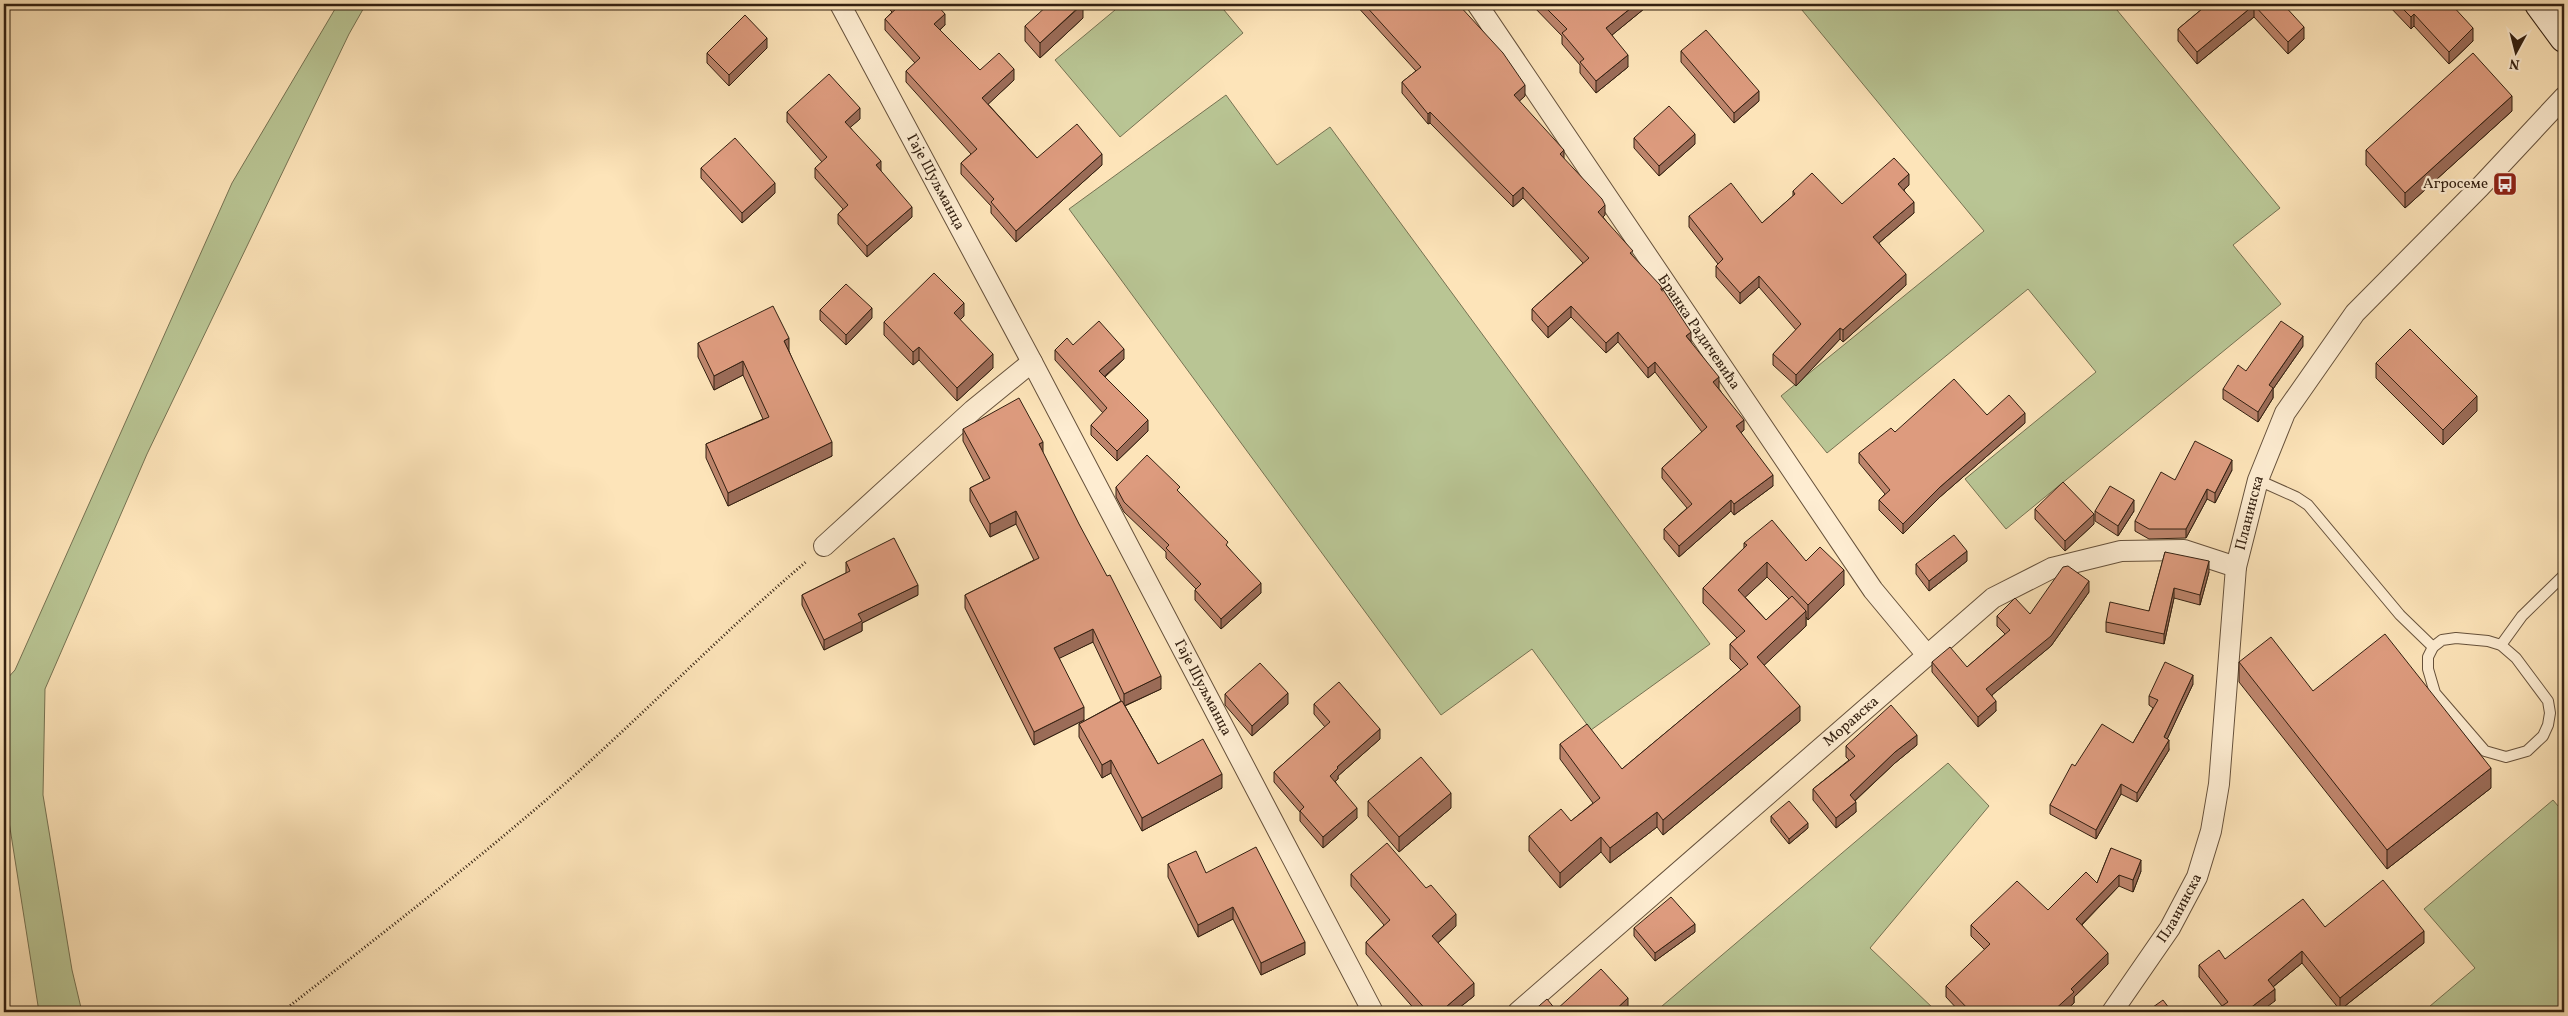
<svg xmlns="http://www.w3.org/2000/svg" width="2568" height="1016" viewBox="0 0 2568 1016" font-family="Vollkorn,serif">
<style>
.green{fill:#b9c594;stroke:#767252}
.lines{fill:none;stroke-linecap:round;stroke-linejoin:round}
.lane-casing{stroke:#66513b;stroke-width:12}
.street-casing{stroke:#66513b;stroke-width:22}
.secondary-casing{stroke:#332011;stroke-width:30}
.path{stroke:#332011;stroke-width:3;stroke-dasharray:1 2.5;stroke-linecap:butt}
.lane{stroke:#feedd2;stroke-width:10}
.street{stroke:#feedd2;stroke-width:20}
.secondary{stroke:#feedd2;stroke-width:28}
.wall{fill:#be856c;stroke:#332011;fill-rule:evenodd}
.shaded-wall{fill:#9b6c58;stroke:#332011}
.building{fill:#dd9b7e;stroke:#332011}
.labels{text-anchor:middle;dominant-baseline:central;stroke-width:4.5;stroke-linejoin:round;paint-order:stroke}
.street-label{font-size:15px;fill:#332011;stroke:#feedd2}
.poi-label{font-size:15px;fill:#332011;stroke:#feedd2;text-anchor:end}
</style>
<rect width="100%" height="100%" fill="#fde4b9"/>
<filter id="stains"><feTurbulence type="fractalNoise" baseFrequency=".004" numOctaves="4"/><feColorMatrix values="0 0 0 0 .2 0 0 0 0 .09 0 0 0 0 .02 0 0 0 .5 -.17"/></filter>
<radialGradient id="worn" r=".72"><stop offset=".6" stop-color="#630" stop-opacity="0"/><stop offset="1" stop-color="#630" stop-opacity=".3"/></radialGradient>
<!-- green -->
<g class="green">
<path d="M338 4H366L349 34 147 454 45 689 43 795 72 970 82 1012H39L4 790V682L15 670 232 183Z"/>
<path d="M1110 4H1219L1243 33 1120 137 1055 60 1115 10Z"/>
<path d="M1797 4H2112L2280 208 2233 245 2281 304 2006 529 1965 479 2096 372 2028 289 1827 453 1781 396 1984 231Z"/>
<path d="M1226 95 1277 165 1330 127 1710 644 1591 730 1532 649 1441 715 1069 209Z"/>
<path d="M1948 763 1989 806 1870 948 1935 1010 1933 1012H1655Z"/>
<path d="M2553 800 2564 813V1012H2423L2475 968 2424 909Z"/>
</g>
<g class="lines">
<defs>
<g id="lane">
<path d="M2258 480 2296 497 2308 505 2400 615 2433 647"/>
<path d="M2456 638 2488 641 2501 645 2516 658 2548 701 2550 713 2548 725 2543 736 2527 751 2506 757 2485 751 2435 693 2428 669V657L2433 647 2442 640Z"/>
<path d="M2501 645 2522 616 2564 575"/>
</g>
<g id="street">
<path id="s1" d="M840 4 1032 362 1373 1012"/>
<path id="s2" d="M1477 4 1873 590 1927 655"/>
<path d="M824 546 973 410 1032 362"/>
<path id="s3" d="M1518 1012 1993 598 2052 568 2121 551 2184 550 2236 567"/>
<path id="s4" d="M2112 1012 2170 928 2197 877 2211 831 2219 784 2236 567 2258 480 2285 413 2355 313 2480 187 2564 97"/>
</g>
<path id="secondary" d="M2539 4 2564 38"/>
</defs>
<!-- lane casing -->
<use href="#lane" class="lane-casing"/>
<!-- street casing -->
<use href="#street" class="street-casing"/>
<!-- secondary casing -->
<use href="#secondary" class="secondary-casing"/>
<!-- path -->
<path class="path" d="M282 1012C370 943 460 874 545 801 635 724 716 638 807 561"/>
<!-- lane -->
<use href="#lane" class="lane"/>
<!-- street -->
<use href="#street" class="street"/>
<!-- secondary -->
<use href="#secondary" class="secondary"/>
</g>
<!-- wall -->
<g class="wall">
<path d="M884 4H936L945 25 940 30 980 70 1014 80 988 104 1037 158 1102 165 1016 242 991 213V206L961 174V163L971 154 906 82V71L915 63 885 30V19L892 12Z"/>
<path d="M1355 4H1458L1525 96 1519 101 1564 159 1605 215 1603 217 1633 256 1691 342 1744 430 1741 433 1773 486 1734 515 1731 511 1679 557 1664 539V529L1687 508 1662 478V468L1702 432 1655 372 1648 378 1618 342 1606 353 1571 317 1548 338 1532 320V309L1583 263 1523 198 1513 207 1430 123 1428 124 1402 93V82L1416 71Z"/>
<path d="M1531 4H1592L1594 6 1650 4 1612 35 1628 67 1596 93 1580 73V65L1562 44V36Z"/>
<path d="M2208 4H2283L2304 39 2288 54 2254 17 2197 64 2178 41V29Z"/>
<path d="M2387 4H2451L2473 41 2449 64 2414 26 2411 29Z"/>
<path d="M1083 18 1040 58 1025 41V26Z"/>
<path d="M767 48 729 86 707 63V53Z"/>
<path d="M1681 51 1759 101 1734 123 1681 62Z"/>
<path d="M2512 111 2405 208 2366 165V150Z"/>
<path d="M787 112 860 119 850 127 912 217 867 257 838 224V214L843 209 815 178V168L822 162 787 122Z"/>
<path d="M1634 138 1695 144 1659 176 1634 148Z"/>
<path d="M701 168 775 193 742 223 701 178Z"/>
<path d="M1909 185 1904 190 1914 213 1879 243 1906 285 1843 342 1840 339 1796 386 1773 365V354L1796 330 1759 287 1740 304 1716 277V266L1718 264 1689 227V216L1762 223 1793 196V191L1842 204Z"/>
<path d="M820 310 872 318 846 345 820 320Z"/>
<path d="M964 316 960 320 993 368 957 401 919 360 913 365 884 335V322Z"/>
<path d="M698 343 789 351 832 456 728 506 706 458V444L763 419 743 375 714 390 698 357Z"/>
<path d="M2303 346 2273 389V398L2258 422 2223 399V389L2246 371Z"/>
<path d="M1055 350 1124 359 1105 377 1148 431 1117 461 1091 435V425L1103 413 1055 360Z"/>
<path d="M2376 363 2477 411 2443 445 2376 378Z"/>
<path d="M1987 415 2025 423 1940 497 1903 534 1879 510V500L1885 494 1859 463V453L1895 432Z"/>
<path d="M963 429 1043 453 1161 689 1125 706 1158 764 1222 788 1142 831 1111 773 1102 778 1079 737V724L1121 701 1093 642 1059 658 1084 720 1034 745 965 608V595L1034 560 1016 524 990 537 970 501V488L984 481 963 441Z"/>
<path d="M2232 470 2215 503 2207 499 2186 538 2149 539 2135 531V521L2175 480Z"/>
<path d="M1116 487 1180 493 1228 547 1261 593 1221 629 1195 600V590L1196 589 1166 558V552L1124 512 1116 497Z"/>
<path d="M2035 509 2094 524 2065 551 2035 519Z"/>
<path d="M2095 511H2134L2118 536 2095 521Z"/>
<path d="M1744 543 1806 561 1844 585 1808 620 1806 617V626L1764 665 1800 721 1663 835 1657 827 1610 863 1601 852 1560 888 1529 851V836L1571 821 1593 803 1560 759V744L1622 769 1741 670 1730 659V644L1737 638 1703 603V588L1744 548ZM1767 577 1789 599 1766 620 1745 597Z"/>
<path d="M2165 552 2209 572 2200 605 2174 598 2164 644 2106 632V622L2149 611Z"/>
<path d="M1967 561 1929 591 1916 574V564Z"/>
<path d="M846 562 918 595 862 623V631L824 650 802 605V595L846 573Z"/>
<path d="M2089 592 2051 646 1992 695 1996 711 1978 727 1932 672V662L1967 667 2005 634 1997 626V616L2030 614Z"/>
<path d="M2239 662 2313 691 2491 788 2387 869 2239 682Z"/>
<path d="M2193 684 2167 739 2169 750 2137 802 2121 794 2096 839 2050 814V805L2075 766 2133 743 2153 708 2149 705V696Z"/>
<path d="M1225 694 1288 704 1252 736 1225 705Z"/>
<path d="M1314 704 1380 739 1338 776V779L1335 781 1357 818 1323 848 1300 821V812L1274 782V772L1325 727 1314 714Z"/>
<path d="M1917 745 1895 763 1855 801 1856 812 1836 828 1813 800V789L1849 760 1846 757V746Z"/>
<path d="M1368 801 1451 808 1399 852 1368 816Z"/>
<path d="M1771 816 1808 828 1789 844 1771 822Z"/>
<path d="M2111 848 2141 871 2133 892 2119 886 2082 925 2108 964 2074 997V1003L2064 1012H1960L1946 997V986L1985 950 1971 936V925L2048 910 2097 883Z"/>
<path d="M1168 864 1206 873 1305 954 1261 975 1233 919 1198 937 1168 877Z"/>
<path d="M1351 874 1456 926 1438 943 1474 996 1454 1012H1417L1366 954V942L1384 925 1351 886Z"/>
<path d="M2325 927 2424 943 2340 1010 2302 963 2273 987 2275 1001 2222 1006 2199 977V965L2225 959Z"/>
<path d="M1634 928 1695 932 1655 961 1634 936Z"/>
</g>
<!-- shaded-wall -->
<g class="shaded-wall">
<path d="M1083 4V18L1040 58V43Z"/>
<path d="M1636 4H1650L1606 40V28Z"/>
<path d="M2254 5V17L2197 64V52Z"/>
<path d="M945 14V25L934 35V24Z"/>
<path d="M2414 14V26L2411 29V17Z"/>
<path d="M2304 27V39L2288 54V42Z"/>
<path d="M2473 28V41L2449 64V52Z"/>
<path d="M767 38V48L729 86V75Z"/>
<path d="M1628 55V67L1596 93V81Z"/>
<path d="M1014 69V80L982 110V98Z"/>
<path d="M1525 85V96L1514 106V95Z"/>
<path d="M1759 91V101L1734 123V113Z"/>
<path d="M2512 96V111L2405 208V193Z"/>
<path d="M860 108V119L845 132V122Z"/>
<path d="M1430 112V123L1428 124V114Z"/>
<path d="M1695 134V144L1659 176V166Z"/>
<path d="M1564 150V161L1560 154Z"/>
<path d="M1102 154V165L1016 242V231Z"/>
<path d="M881 161V171L876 165Z"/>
<path d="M1909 174V185L1898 195V184Z"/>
<path d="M775 183V193L742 223V213Z"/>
<path d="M1523 187V198L1513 207V196Z"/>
<path d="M1914 202V213L1873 248V237Z"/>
<path d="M1605 205V215L1598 222V212Z"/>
<path d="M912 207V217L867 257V246Z"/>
<path d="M1906 274V285L1843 342V330Z"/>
<path d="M1759 276V287L1740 304V293Z"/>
<path d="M964 303V316L954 326V313Z"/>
<path d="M1571 306V317L1548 338V327Z"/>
<path d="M872 308V318L846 345V335Z"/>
<path d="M1840 328V339L1796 386V375Z"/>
<path d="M1618 332V342L1606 353V343Z"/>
<path d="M1691 332V342L1686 336Z"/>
<path d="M2303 336V346L2273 389V398L2258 422V412L2269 385Z"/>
<path d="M789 338V352L784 341Z"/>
<path d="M919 347V360L913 365V352Z"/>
<path d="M1124 349V359L1099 381V371Z"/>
<path d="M993 354V368L957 401V388Z"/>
<path d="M743 361V375L714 390V376Z"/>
<path d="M1655 362V372L1648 378V368Z"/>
<path d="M1719 377V388L1713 393V382Z"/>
<path d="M2477 396V411L2443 445V430Z"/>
<path d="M2025 413V423L1940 497 1903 534V524L1940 487Z"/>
<path d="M1148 420V431L1117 461V451Z"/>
<path d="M1744 420V430L1736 437V426Z"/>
<path d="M832 442V456L728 506V493Z"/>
<path d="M1043 442V455L1039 444Z"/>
<path d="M2232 460V470L2215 503V493Z"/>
<path d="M1773 475V486L1734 515V504Z"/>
<path d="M2207 489V499L2186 538V529Z"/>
<path d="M1731 500V511L1679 557V546Z"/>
<path d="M2134 500V511L2118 536V526Z"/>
<path d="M1016 511V524L990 537V524Z"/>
<path d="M2094 514V524L2065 551V541Z"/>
<path d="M1967 551V561L1929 591V581Z"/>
<path d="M2209 561V572L2200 605V595Z"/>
<path d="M1767 562V577L1738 604V590Z"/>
<path d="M1844 570V585L1808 620V605Z"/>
<path d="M2089 581V592L2051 646 1986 700V689Z"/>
<path d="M1261 583V593L1221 629V619Z"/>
<path d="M918 585V595L862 623V631L824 650V640L858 614Z"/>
<path d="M2174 588V598L2164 644V634Z"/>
<path d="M1806 611V626L1757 672V657Z"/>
<path d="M1093 629V642L1054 661V648Z"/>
<path d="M2193 675V684L2164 746V737Z"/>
<path d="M1161 676V689L1124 706V694Z"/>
<path d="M1288 693V704L1252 736V726Z"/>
<path d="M1996 701V711L1978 727V717Z"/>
<path d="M1800 706V721L1663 835V820Z"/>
<path d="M1084 707V720L1034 745V732Z"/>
<path d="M1380 729V739L1338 776V779L1330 786V776L1337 767Z"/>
<path d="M1917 735V745L1895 763 1850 805V795L1895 752Z"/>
<path d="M2169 740V750L2137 802V793Z"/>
<path d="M1111 760V773L1102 778V765Z"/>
<path d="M2491 768V788L2387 869V850Z"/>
<path d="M1222 774V788L1142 831V818Z"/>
<path d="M2121 784V794L2096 839V830Z"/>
<path d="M1451 793V808L1399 852V837Z"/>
<path d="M1856 802V812L1836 828V818Z"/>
<path d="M1357 808V818L1323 848V837Z"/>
<path d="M1657 812V827L1610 863V848Z"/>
<path d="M1808 823V828L1789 844V839Z"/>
<path d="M1601 837V852L1560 888V873Z"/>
<path d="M2141 860V871L2133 892V880Z"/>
<path d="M2119 875V886L2076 930V919Z"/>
<path d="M1233 907V919L1198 937V925Z"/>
<path d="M1456 914V926L1432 948V936Z"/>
<path d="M1695 924V932L1655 961V953Z"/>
<path d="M2424 931V943L2340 1010V998Z"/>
<path d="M1305 942V954L1261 975V963Z"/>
<path d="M2302 951V963L2268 991V980Z"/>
<path d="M2108 953V964L2074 997V1003L2064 1012H2052L2071 989Z"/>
<path d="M1474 983V996L1454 1012H1440Z"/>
<path d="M2275 989V1001L2260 1012H2245Z"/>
<path d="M1628 998V1009L1624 1012H1613Z"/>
</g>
<!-- building -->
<g class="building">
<path d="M895 4H936L945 14 934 24 980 70 999 53 1014 69 982 98 1037 158 1077 124 1102 154 1016 231 991 202 994 199 961 163 977 149 906 71 920 58 885 19 898 7Z"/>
<path d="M1049 4H1082L1040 43 1025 26Z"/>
<path d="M1364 4H1458L1503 53 1525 85 1514 95 1564 150 1560 154 1602 199 1605 205 1598 212 1633 251 1630 253 1660 285 1691 332 1686 336 1719 377 1713 382 1744 420 1736 426 1773 475 1734 504 1731 500 1679 546 1664 529 1692 504 1662 468 1707 427 1655 362 1648 368 1618 332 1606 343 1571 306 1548 327 1532 309 1589 258 1523 187 1513 196 1430 112 1428 114 1402 82 1421 67Z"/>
<path d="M1542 4H1592L1594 6 1597 4H1636L1606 28 1628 55 1596 81 1580 62 1584 59 1562 33 1567 29Z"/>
<path d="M2208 4H2283L2304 27 2288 42 2254 5 2197 52 2178 29Z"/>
<path d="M2398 4H2451L2473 28 2449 52 2414 14 2411 17Z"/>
<path d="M745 15 767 38 729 75 707 53Z"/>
<path d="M1706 30 1759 91 1734 113 1681 51Z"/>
<path d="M2473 53 2512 96 2405 193 2366 150Z"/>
<path d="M829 74 860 108 845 122 881 161 876 165 912 207 867 246 838 214 848 205 815 168 827 157 787 112Z"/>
<path d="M1669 106 1695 134 1659 166 1634 138Z"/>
<path d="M735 138 775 183 742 213 701 168Z"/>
<path d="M1894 158 1909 174 1898 184 1914 202 1873 237 1906 274 1843 330 1840 328 1796 375 1773 354 1801 324 1759 276 1740 293 1716 266 1723 259 1689 216 1731 183 1762 223 1795 194 1793 191 1812 173 1842 204Z"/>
<path d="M934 273 964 303 954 313 993 354 957 388 919 347 913 352 884 322Z"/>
<path d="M846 284 872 308 846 335 820 310Z"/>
<path d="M773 306 789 338 784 341 832 442 728 493 706 444 769 417 743 361 714 376 698 343Z"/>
<path d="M1099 321 1124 349 1099 371 1148 420 1117 451 1091 425 1107 408 1055 350 1067 338 1073 345Z"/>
<path d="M2281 321 2303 336 2269 385 2273 388 2258 412 2223 389 2238 365 2246 371Z"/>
<path d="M2410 329 2477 396 2443 430 2376 363Z"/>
<path d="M1954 379 1987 415 2009 395 2025 413 1940 487 1903 524 1879 500 1890 490 1859 453 1891 428 1895 432Z"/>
<path d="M1019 398 1043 442 1039 444 1079 524 1107 576 1110 575 1161 676 1124 694 1093 629 1054 648 1084 707 1034 732 965 595 1039 558 1016 511 990 524 970 488 990 478 963 429Z"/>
<path d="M2195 441 2232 460 2215 493 2207 489 2186 529H2149L2135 521 2161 472 2175 480Z"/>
<path d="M1147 455 1180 487 1177 490 1228 542 1226 545 1261 583 1221 619 1195 590 1201 584 1166 548 1169 545 1124 502 1116 487Z"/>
<path d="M2063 482 2094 514 2065 541 2035 509Z"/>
<path d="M2110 486 2134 500 2118 526 2095 511Z"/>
<path d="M1772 520 1806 561 1820 547 1844 570 1808 605 1767 562 1738 590 1766 620 1792 596 1806 611 1757 657 1800 706 1663 820 1657 812 1610 848 1601 837 1560 873 1529 836 1561 809 1571 821 1600 798 1560 744 1587 724 1622 769 1748 664 1730 644 1745 631 1703 588 1747 545 1744 543Z"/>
<path d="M1954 535 1967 551 1929 581 1916 564Z"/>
<path d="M894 538 918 585 858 614 862 621 824 640 802 595 850 571 846 562Z"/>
<path d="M2165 552 2209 561 2200 595 2174 588 2164 634 2106 622 2110 602 2149 611Z"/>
<path d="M2068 566 2089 581 2051 636 1986 689 1996 701 1978 717 1932 662 1950 647 1967 667 2010 630 1997 616 2015 598 2030 614 2063 567Z"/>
<path d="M2385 634 2491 768 2387 850 2239 662 2271 637 2313 691Z"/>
<path d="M2165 662 2193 675 2164 737 2169 740 2137 793 2121 784 2096 830 2050 805 2072 764 2075 766 2102 724 2133 743 2158 700 2149 696Z"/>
<path d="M1260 663 1288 693 1252 726 1225 694Z"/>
<path d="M1339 682 1380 729 1337 767 1338 768 1330 776 1357 808 1323 837 1300 811 1304 807 1274 772 1330 722 1314 704Z"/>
<path d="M1122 701 1158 764 1203 739 1222 774 1142 818 1111 760 1102 765 1079 724Z"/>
<path d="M1891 705 1917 735 1895 752 1850 795 1856 802 1836 818 1813 789 1855 756 1846 746Z"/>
<path d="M1421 757 1451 793 1399 837 1368 801Z"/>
<path d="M1789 801 1808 823 1789 839 1771 816Z"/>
<path d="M1387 843 1426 888 1431 885 1456 914 1432 936 1474 983 1440 1012H1428L1366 942 1390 920 1351 874Z"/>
<path d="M1256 847 1305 942 1261 963 1233 907 1198 925 1168 864 1196 851 1206 873Z"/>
<path d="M2111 848 2141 860 2133 880 2119 875 2076 919 2108 953 2071 989 2074 992 2052 1012H1971L1946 986 1990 944 1971 925 2017 881 2048 910 2086 872 2097 883Z"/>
<path d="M2383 880 2424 931 2340 998 2302 951 2268 980 2275 989 2245 1012H2213L2228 1002 2199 965 2219 950 2225 959 2303 899 2325 927Z"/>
<path d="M1671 897 1695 924 1655 953 1634 928Z"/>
<path d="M1601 969 1628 998 1613 1012H1532L1547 999 1556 1010Z"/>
<path d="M2163 1000 2172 1012H2146Z"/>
</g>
<!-- icons -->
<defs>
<symbol id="bus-square" viewBox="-11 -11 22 22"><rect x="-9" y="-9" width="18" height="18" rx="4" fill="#8f2418" stroke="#feedd2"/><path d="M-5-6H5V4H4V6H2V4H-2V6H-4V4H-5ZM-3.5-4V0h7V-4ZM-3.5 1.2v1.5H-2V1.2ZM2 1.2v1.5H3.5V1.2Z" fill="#fff"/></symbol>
</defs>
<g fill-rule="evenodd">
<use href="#bus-square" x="2491" y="170" width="28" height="28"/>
</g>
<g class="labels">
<!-- street labels -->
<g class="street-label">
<text stroke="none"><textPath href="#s1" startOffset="202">Гаје Шуљманца</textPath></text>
<text stroke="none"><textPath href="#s2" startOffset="396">Бранка Радичевића</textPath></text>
<text stroke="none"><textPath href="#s4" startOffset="529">Планинска</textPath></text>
<text stroke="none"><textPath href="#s1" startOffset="774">Гаје Шуљманца</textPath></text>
<text stroke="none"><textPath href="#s3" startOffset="442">Моравска</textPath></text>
<text stroke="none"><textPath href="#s4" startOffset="124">Планинска</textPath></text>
</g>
<!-- poi labels -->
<g class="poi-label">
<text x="2488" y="184">Агросеме</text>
</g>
</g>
<!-- margin -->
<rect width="2568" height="1016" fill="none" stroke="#fde4b9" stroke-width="20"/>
<rect x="5" y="5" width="2558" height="1006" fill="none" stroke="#332011" stroke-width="2.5"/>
<rect x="10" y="10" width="2548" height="996" fill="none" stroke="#332011"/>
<!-- north arrow -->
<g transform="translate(2516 52) rotate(187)" stroke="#feedd2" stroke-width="4" paint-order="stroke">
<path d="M0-4L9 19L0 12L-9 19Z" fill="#332011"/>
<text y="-8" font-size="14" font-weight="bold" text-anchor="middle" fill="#332011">N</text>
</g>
<rect width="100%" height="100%" filter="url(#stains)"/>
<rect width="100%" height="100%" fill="url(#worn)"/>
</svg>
